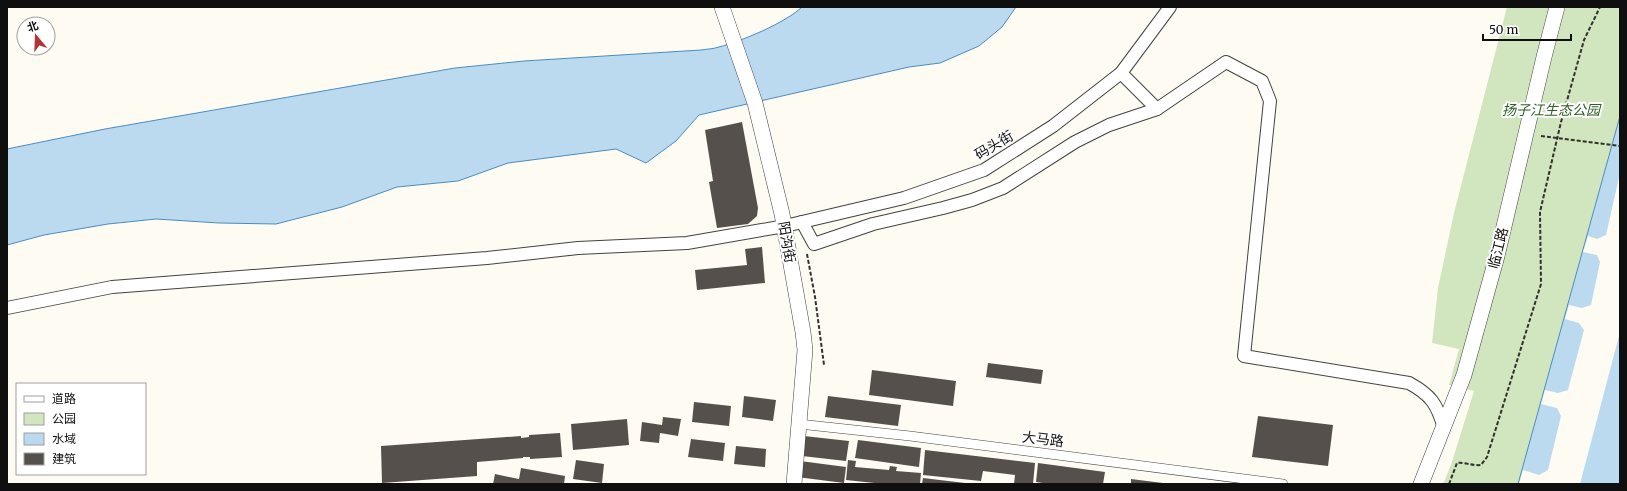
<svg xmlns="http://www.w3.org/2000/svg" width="1627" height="491" viewBox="0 0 1627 491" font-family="Merriweather,'Noto Sans SC',serif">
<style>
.green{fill:#d1e5be}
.water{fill:#bbdaf0;stroke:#4a8cc0}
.pier{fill:#fefcf2}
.building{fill:#56504c}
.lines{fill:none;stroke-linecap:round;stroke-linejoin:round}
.pedestrian-casing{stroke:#424242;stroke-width:10}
.minor-casing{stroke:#424242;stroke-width:14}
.tertiary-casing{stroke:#424242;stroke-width:16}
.path{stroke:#313131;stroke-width:2;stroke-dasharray:4 2;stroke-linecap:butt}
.pedestrian{stroke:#fff;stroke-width:9}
.minor{stroke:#fff;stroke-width:12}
.tertiary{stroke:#fff;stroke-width:15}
.labels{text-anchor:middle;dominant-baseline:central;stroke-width:4;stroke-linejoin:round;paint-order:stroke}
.park-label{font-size:14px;font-style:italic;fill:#2f6025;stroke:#fff}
.street-label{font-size:14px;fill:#0f0f0f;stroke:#fff}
</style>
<rect width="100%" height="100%" fill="#fefcf2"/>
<!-- green -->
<path class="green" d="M1507 7H1620V116L1518 484H1443L1451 465 1474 391 1449 385 1459 349 1432 343 1438 288 1454 213Z"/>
<!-- water -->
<g class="water">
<path d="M802 7H1016L1002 27 979 46 940 63 909 67 699 115 676 141 646 163 616 149 508 163 458 181 397 187 342 207 276 224 219 223 156 219 108 224 44 235 7 245V149L105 129 455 68 524 61 701 50C707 49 713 49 719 47 742 41 785 23 802 7Z"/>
<path d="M1620 116V484H1518Z"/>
</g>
<!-- pier -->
<path class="pier" d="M1620 173V332L1580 484H1519L1523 470 1539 475 1548 470 1561 416 1557 408 1541 404 1545 390 1558 393 1568 390 1584 330 1579 323 1565 319 1569 305 1582 308 1591 305 1600 262 1597 255 1583 252 1588 236 1597 239 1606 235Z"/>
<!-- building -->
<g class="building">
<path d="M742 122 758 208 757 216 748 224 717 228 709 182 713 181 705 130Z"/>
<path d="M762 247 765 283 697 290 695 270 747 265 745 249Z"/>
<path d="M988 363 1043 370 1041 384 986 377Z"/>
<path d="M872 370 956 381 953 406 869 395Z"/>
<path d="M744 396 776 400 773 421 742 417Z"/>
<path d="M828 396 901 405 898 426 825 417Z"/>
<path d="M694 402 731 406 729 426 692 422Z"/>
<path d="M1258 416 1333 425 1328 466 1252 457Z"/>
<path d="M663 417 681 419 678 436 660 433 659 443 640 441 642 422 662 425Z"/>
<path d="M627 419 629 445 573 450 571 424Z"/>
<path d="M560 433 562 457 530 459V457H523V458L477 462V476L382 483 381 446 521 436V438L529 437V435Z"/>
<path d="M804 436 849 441 846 461 802 456Z"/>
<path d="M691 439 725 443 723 461 688 457Z"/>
<path d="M858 440 921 448 919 467 855 458Z"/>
<path d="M736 446 766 449 765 467 734 464Z"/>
<path d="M925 450 1035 463 1033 484H1014L1015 475 983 471 981 481 923 475Z"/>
<path d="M576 460 604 464 602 483 573 479Z"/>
<path d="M848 460 856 461 855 467 889 470 890 466 897 467 896 471 921 473 920 484H884L846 480Z"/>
<path d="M800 461 846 467 844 483 797 477Z"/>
<path d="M1038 463 1105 472 1103 484H1049L1036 482Z"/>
<path d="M521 468 565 476 564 484H493L495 474 519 479Z"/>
<path d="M923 478 965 483V484H922Z"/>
<path d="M1131 479 1163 483V484H1131Z"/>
</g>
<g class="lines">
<defs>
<path id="pedestrian" d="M799 424 910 436 1283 484"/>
<g id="minor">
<path d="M1121 73 1157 109 1226 62 1262 81 1270 101 1244 356 1409 383C1431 395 1437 404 1444 428"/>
<path d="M802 222 814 244 873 224 943 208 972 200 1003 188 1075 142 1109 125 1157 109"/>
<path d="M7 308 112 287 487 258 578 248 687 243 785 226 904 198 984 170 1053 126 1121 73 1170 7"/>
</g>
<g id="tertiary">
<path d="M722 7 755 103 782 214 803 332 805 350 794 484"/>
<path d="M1421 484 1464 375 1497 256 1544 57 1557 7"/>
</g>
</defs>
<!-- pedestrian casing -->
<use href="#pedestrian" class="pedestrian-casing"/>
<!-- minor casing -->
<use href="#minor" class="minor-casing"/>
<!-- tertiary casing -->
<use href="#tertiary" class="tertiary-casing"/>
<!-- path -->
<g class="path">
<path d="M1541 136 1620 146"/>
<path d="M807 254 815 297 824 365"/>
<path d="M1449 484 1457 463C1465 462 1473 466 1481 465L1487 457 1541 284 1540 212 1561 122 1584 40 1600 7"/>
</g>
<!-- pedestrian -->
<use href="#pedestrian" class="pedestrian"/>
<!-- minor -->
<use href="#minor" class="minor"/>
<!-- tertiary -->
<use href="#tertiary" class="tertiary"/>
</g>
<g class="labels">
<!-- park labels -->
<g class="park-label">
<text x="1551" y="110">扬子江生态公园</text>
</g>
<!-- street labels -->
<g class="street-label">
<text transform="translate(994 145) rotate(-31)">码头街</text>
<text transform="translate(787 242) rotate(80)">阳沟街</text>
<text transform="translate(1498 248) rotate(-76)">临江路</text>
<text transform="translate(1043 439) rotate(7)">大马路</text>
</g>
</g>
<!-- border -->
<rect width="1627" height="491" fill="none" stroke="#0f0f0f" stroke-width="16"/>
<!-- legend -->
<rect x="16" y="383" width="130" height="92" fill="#ffffff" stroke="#9f9f9f"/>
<rect x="24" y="396" width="20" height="6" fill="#ffffff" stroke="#9f9f9f"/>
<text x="52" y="403" font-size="12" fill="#0f0f0f">道路</text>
<rect x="24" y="413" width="20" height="12" fill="#d1e5be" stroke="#9f9f9f"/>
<text x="52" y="423" font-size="12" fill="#0f0f0f">公园</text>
<rect x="24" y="433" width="20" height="12" fill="#bbdaf0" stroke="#9f9f9f"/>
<text x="52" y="443" font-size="12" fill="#0f0f0f">水域</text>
<rect x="24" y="453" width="20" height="12" fill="#56504c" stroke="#9f9f9f"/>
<text x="52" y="463" font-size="12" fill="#0f0f0f">建筑</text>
<!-- north arrow -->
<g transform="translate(36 36) rotate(341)"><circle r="19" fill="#ffffff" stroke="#9f9f9f"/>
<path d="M0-3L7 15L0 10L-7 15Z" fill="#b13536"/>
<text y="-6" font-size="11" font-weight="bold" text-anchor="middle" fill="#0f0f0f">北</text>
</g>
<!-- scale -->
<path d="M1483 34v6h88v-6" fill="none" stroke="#0f0f0f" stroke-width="2"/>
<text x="1489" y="34" font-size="12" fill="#0f0f0f" stroke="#ffffff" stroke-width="3" paint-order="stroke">50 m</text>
</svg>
